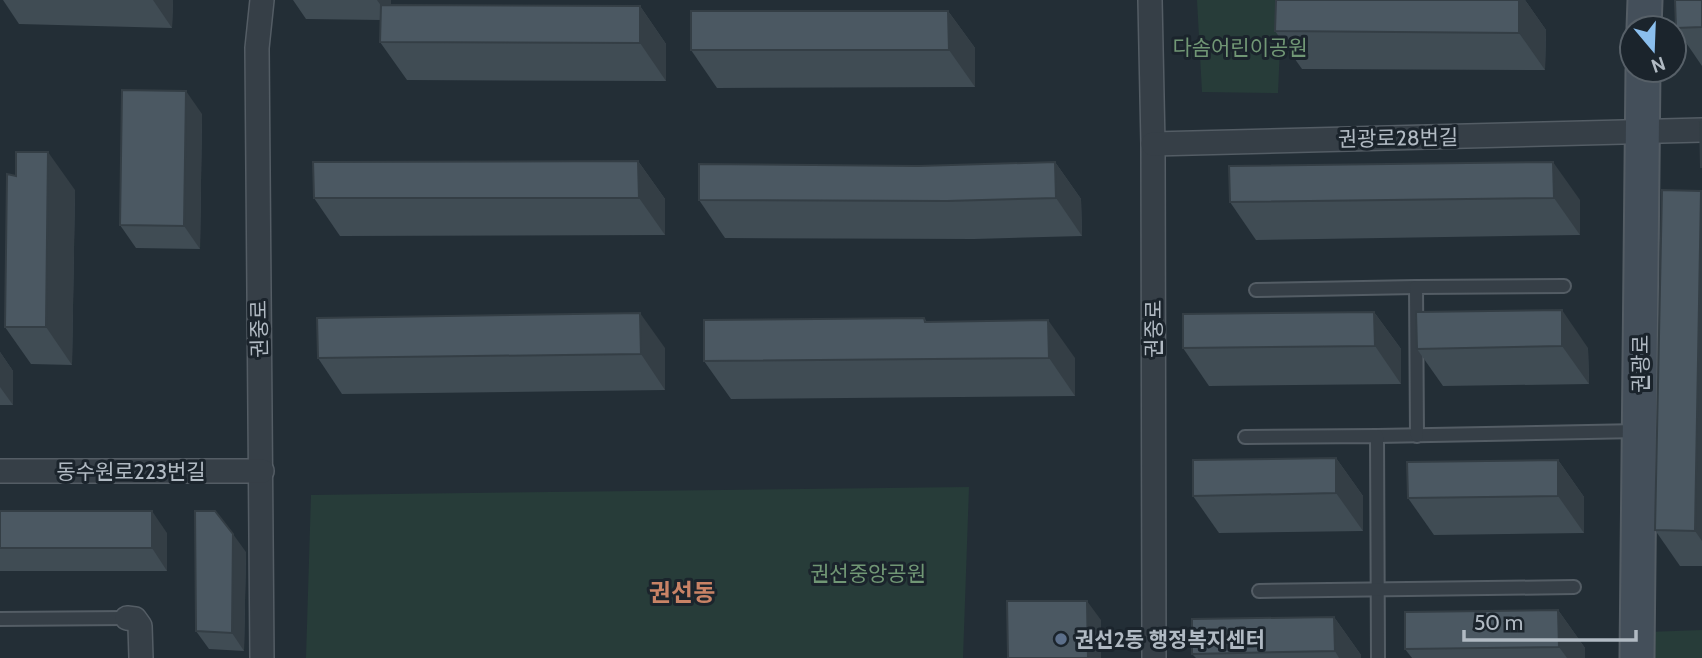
<svg xmlns="http://www.w3.org/2000/svg" width="1702" height="658" viewBox="0 0 1702 658" font-family="Cabin,'Noto Sans KR',sans-serif">
<style>
.green{fill:#273c39}
.lines{fill:none;stroke-linecap:round;stroke-linejoin:round}
.lane-casing{stroke:#545d65;stroke-width:16}
.street-casing{stroke:#545d65;stroke-width:26}
.secondary-casing{stroke:#545d65;stroke-width:37}
.lane{stroke:#363f47;stroke-width:12}
.street{stroke:#363f47;stroke-width:23}
.secondary{stroke:#444f5a;stroke-width:33}
.wall{fill:#404c54}
.shaded-wall{fill:#343e45}
.building{fill:#4b5862;stroke:#343e45;stroke-width:2}
.service-dot{fill:#5c6f8a;stroke:#1b242c;stroke-width:2.5}
.labels{text-anchor:middle;dominant-baseline:central;stroke-width:6;stroke-linejoin:round;paint-order:stroke}
.park-label{font-size:21px;fill:#719775;stroke:#1b242c}
.street-label{font-size:21px;fill:#b1bac3;stroke:#1b242c}
.poi-label{font-size:21px;font-weight:bold;fill:#b1bac3;stroke:#1b242c;text-anchor:start}
.quarter-label{font-size:24px;font-weight:bold;fill:#c98366;stroke:#1b242c}
</style>
<rect width="100%" height="100%" fill="#232e36"/>
<!-- green -->
<g class="green">
<path d="M1197 0H1282L1278 93 1202 92Z"/>
<path d="M969 487 963 658H306L311 495Z"/>
<path d="M1702 630V658H1648L1647 632Z"/>
</g>
<g class="lines">
<defs>
<g id="lane">
<path d="M1256 290 1416 287"/>
<path d="M1377 436 1639 431"/>
<path d="M1417 436 1416 287 1564 286"/>
<path d="M1245 437 1377 436 1378 658"/>
<path d="M1259 591 1574 587"/>
<path d="M0 619 127 618"/>
</g>
<g id="street">
<path d="M262 0 257 48 262 658"/>
<path d="M1150 0 1153 144 1154 658"/>
<path d="M1153 144 1702 130"/>
<path d="M0 471H262"/>
<path d="M127 618 135 619 140 626 141 658"/>
</g>
<g id="secondary">
<path d="M1644 28 1645 0"/>
<path d="M1637 658 1643 70"/>
</g>
</defs>
<!-- lane casing -->
<use href="#lane" class="lane-casing"/>
<!-- street casing -->
<use href="#street" class="street-casing"/>
<!-- secondary casing -->
<use href="#secondary" class="secondary-casing"/>
<!-- lane -->
<use href="#lane" class="lane"/>
<!-- street -->
<use href="#street" class="street"/>
<!-- secondary -->
<use href="#secondary" class="secondary"/>
</g>
<!-- wall -->
<g class="wall">
<path d="M3 0H173L172 28 19 24Z"/>
<path d="M293 0H391V5L640 6 666 44V81L407 80 380 42 381 20 306 19Z"/>
<path d="M1276 0H1525L1546 30 1545 70 1302 69 1275 31Z"/>
<path d="M1702 0V66L1676 28Z"/>
<path d="M948 11 975 48V87L717 88 691 50Z"/>
<path d="M202 114 200 249 136 248 120 225Z"/>
<path d="M638 161 665 199V235L340 236 314 198Z"/>
<path d="M1055 162 1081 199 1082 236 974 239 725 238 699 200 918 166Z"/>
<path d="M1229 166 1580 200V235L1256 240 1230 202Z"/>
<path d="M75 190 72 365 31 364 5 327Z"/>
<path d="M1702 191V566H1680L1655 530Z"/>
<path d="M1374 312 1401 349V384L1209 386 1183 348Z"/>
<path d="M1416 312 1588 348 1589 384 1443 386 1417 349Z"/>
<path d="M924 318 927 322 1075 358V396L731 399 704 361Z"/>
<path d="M665 348V390L342 394 318 358Z"/>
<path d="M0 352 13 371V405H0Z"/>
<path d="M1336 458 1363 496V531L1219 533 1193 496Z"/>
<path d="M1558 460 1584 497V533L1434 535 1408 498Z"/>
<path d="M0 511 167 533V571H0Z"/>
<path d="M246 552 244 651 209 649 196 631Z"/>
<path d="M1558 610 1585 648V658H1412L1405 649Z"/>
<path d="M1334 617 1361 655V658H1196L1192 654Z"/>
</g>
<!-- shaded-wall -->
<g class="shaded-wall">
<path d="M153 0H173L172 28Z"/>
<path d="M377 0H391V20Z"/>
<path d="M1519 0H1525L1546 30 1545 70 1519 33Z"/>
<path d="M640 6 666 44V81L640 43Z"/>
<path d="M948 11 975 48V87L949 50Z"/>
<path d="M186 91 202 114 200 249 184 226Z"/>
<path d="M48 152 75 190 72 365 46 327Z"/>
<path d="M638 161 665 199V235L639 198Z"/>
<path d="M1055 162 1081 199 1082 236 1056 198Z"/>
<path d="M1553 162 1580 200V235L1554 198Z"/>
<path d="M1701 191H1702V541L1695 531Z"/>
<path d="M1562 310 1588 348 1589 384 1562 346Z"/>
<path d="M1374 312 1401 349V384L1375 346Z"/>
<path d="M640 313 665 348V390L641 354Z"/>
<path d="M1048 320 1075 358V396L1049 358Z"/>
<path d="M0 352 13 371V405L0 387Z"/>
<path d="M1336 458 1363 496V531L1336 493Z"/>
<path d="M1558 460 1584 497V533L1558 496Z"/>
<path d="M152 511 167 533V571L152 548Z"/>
<path d="M233 534 246 552 244 651 232 633Z"/>
<path d="M1087 601 1101 620V658H1088Z"/>
<path d="M1558 610 1585 648V658H1567L1559 647Z"/>
<path d="M1334 617 1361 655V658H1339L1335 651Z"/>
</g>
<!-- building -->
<g class="building">
<path d="M1276 0H1519V33L1275 31Z"/>
<path d="M1675 0H1702V27L1676 28Z"/>
<path d="M381 5 640 6V43L380 42Z"/>
<path d="M691 11H948L949 50H691Z"/>
<path d="M122 90 186 91 184 226 120 225Z"/>
<path d="M1700 122H1702V167H1701Z"/>
<path d="M16 152H48L46 327H5L7 174 16 176Z"/>
<path d="M638 161 639 198H314L313 162Z"/>
<path d="M1055 162 1056 198 947 201 699 200V164L918 166Z"/>
<path d="M1553 162 1554 198 1230 202 1229 166Z"/>
<path d="M1662 190 1701 191 1695 531 1655 530Z"/>
<path d="M1562 310V346L1417 349 1416 312Z"/>
<path d="M1374 312 1375 346 1183 348V314Z"/>
<path d="M640 313 641 354 318 358 317 318Z"/>
<path d="M924 318 925 322 1048 320 1049 358 704 361V320Z"/>
<path d="M1336 458V493L1193 496V460Z"/>
<path d="M1558 460V496L1408 498 1407 462Z"/>
<rect x="0" y="511" width="152" height="37"/>
<path d="M195 511H215L233 534 232 633 196 631Z"/>
<path d="M1007 601H1087L1088 658H1008Z"/>
<path d="M1558 610 1559 647 1405 649V612Z"/>
<path d="M1334 617 1335 651 1192 654V619Z"/>
</g>
<!-- markers -->
<circle class="service-dot" cx="1061" cy="639" r="7"/>
<g class="labels">
<!-- park labels -->
<g class="park-label">
<text x="1240" y="47">다솜어린이공원</text>
<text x="868" y="573">권선중앙공원</text>
</g>
<!-- street labels -->
<g class="street-label">
<text transform="translate(1398 138) rotate(-1)">권광로28번길</text>
<text transform="translate(259 329) rotate(-91)">권중로</text>
<text transform="translate(1153 329) rotate(-90)">권중로</text>
<text transform="translate(1640 364) rotate(-90)">권광로</text>
<text x="131" y="471">동수원로223번길</text>
</g>
<!-- poi labels -->
<g class="poi-label">
<text x="1075" y="639">권선2동 행정복지센터</text>
</g>
<!-- quarter labels -->
<g class="quarter-label">
<text x="682" y="592">권선동</text>
</g>
</g>
<!-- north arrow -->
<g transform="translate(1653 49) rotate(161)"><circle r="33" fill="#1b242c" stroke="#576068" stroke-width="2"/>
<path d="M0-5L12 26L0 18L-12 26Z" fill="#8bbfee"/>
<text y="-10" font-size="19" font-weight="bold" text-anchor="middle" fill="#b1bac3">N</text>
</g>
<!-- scale -->
<path d="M1464 630v10h172v-10" fill="none" stroke="#b1bac3" stroke-width="3.5"/>
<text x="1474" y="630" font-size="21" fill="#b1bac3" stroke="#1b242c" stroke-width="5" paint-order="stroke">50 m</text>
</svg>
